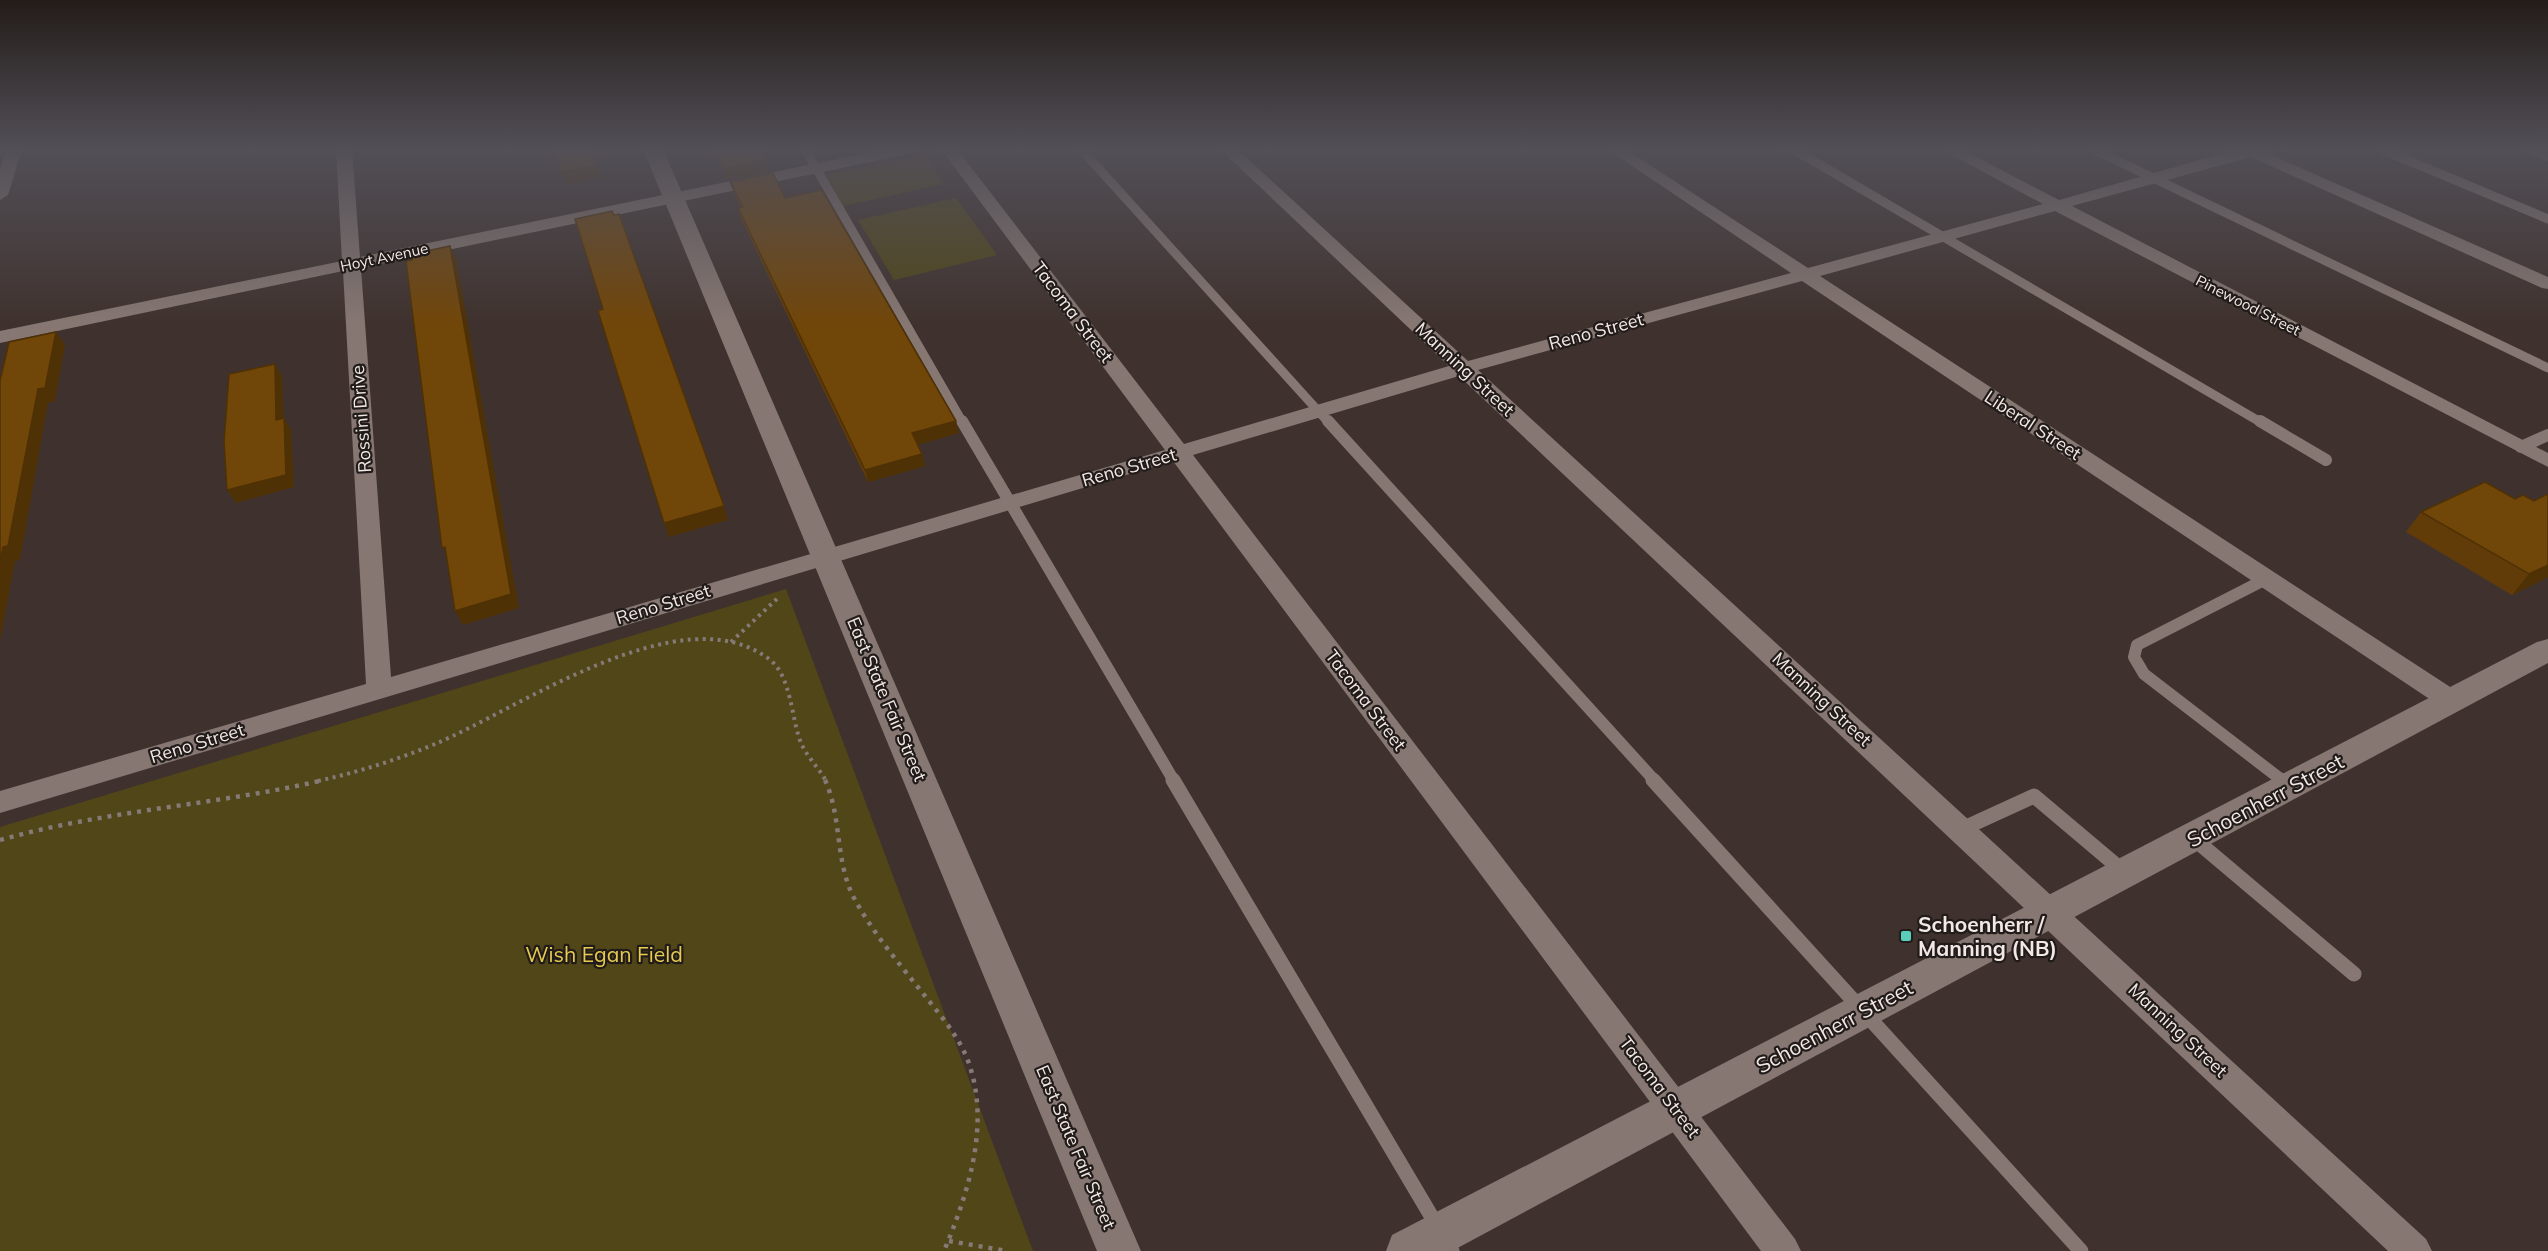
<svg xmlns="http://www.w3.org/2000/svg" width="2548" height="1251" viewBox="0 0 2548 1251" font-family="Mulish,sans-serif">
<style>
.green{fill:#504618}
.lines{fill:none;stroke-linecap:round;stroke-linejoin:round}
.path-far1{stroke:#857a76;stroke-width:4;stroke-dasharray:3 4.5;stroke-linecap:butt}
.path{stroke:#857a76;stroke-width:4.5;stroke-dasharray:4 6;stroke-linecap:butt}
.service-far2{stroke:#867772;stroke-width:9}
.service-far1{stroke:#867772;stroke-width:12}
.service{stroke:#867772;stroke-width:15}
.minor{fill:#867772;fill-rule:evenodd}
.tertiary{fill:#867772;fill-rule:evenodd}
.wall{fill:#613c08}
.shaded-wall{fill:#4f3106}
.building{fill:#714609;stroke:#4f3106;stroke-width:1.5}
.poi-dot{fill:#5bcebb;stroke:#211b19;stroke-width:2}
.labels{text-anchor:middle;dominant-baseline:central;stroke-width:4.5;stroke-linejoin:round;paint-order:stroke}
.far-street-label{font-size:15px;fill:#f2e9e6;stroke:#211b19}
.street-label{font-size:18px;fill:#f2e9e6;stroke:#211b19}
.near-street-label{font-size:21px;fill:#f2e9e6;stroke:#211b19}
.near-poi-label{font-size:21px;font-weight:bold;fill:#f2e9e6;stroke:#211b19;text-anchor:start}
.near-park-label{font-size:21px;fill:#e7cb4e;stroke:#211b19}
</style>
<rect width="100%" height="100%" fill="#3f322e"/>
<!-- green -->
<g class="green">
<path d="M924 155 944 184 843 206 826 175Z"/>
<path d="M956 198 997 255 894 280 858 220Z"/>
<path d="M786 589 1033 1251H0V827Z"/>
</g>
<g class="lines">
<!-- path-far1 -->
<g class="path-far1">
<path d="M731 642 780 596"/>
<path d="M318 781C358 772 397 760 435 744 519 709 681 593 769 659 792 676 791 719 801 743 807 757 819 768 826 781"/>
</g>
<!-- path -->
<g class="path">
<path d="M825 780C842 817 835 862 854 898 874 935 903 968 929 1001 946 1022 964 1044 971 1070 989 1130 967 1196 944 1251"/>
<path d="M0 840C106 810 217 805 324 780"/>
<path d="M949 1241 1007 1251"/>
</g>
<!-- service-far2 -->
<g class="service-far2">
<path d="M805 149 963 423"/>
<path d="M1081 149 1329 423"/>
<path d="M1793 149 2262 423"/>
<path d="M2093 149 2548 368"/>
<path d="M2381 149 2548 219"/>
</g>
<!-- service-far1 -->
<g class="service-far1">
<path d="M962 421 1174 781"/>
<path d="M1328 421 1655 781"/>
<path d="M2260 421 2326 460"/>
<path d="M2521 447 2548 435"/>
<path d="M2266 579 2137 645 2134 657 2144 674 2283 781"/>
</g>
<!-- service -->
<g class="service">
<path d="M1173 780 1452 1251"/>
<path d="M1653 780 2081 1251"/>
<path d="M2281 780 2289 786"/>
<path d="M1962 829 2034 796 2123 871"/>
<path d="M2193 838 2354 974"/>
</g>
<!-- minor -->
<g class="minor">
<path d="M6 149H22L8 195 0 200V169Z"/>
<path d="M336 149H352L360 257 887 149H917L909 154 361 268 391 677 1165 450 941 149H957L1184 444 1449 366 1220 149H1237L1468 361 1791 273 1607 149H1625L1808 268 2043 204 1941 149H1961L2059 200 2238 149H2271L2267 153 2548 277V289L2542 288 2251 157 2072 206 2548 453V467L2055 211 1820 276 2461 694 2465 701 2461 708 2452 710 2443 708 1802 281 1478 370 2426 1239 2432 1251H2388L1459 376 1193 455 1795 1239 1801 1251H1761L1173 461 0 813V791L366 684 343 271 0 343V331L342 261Z"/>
<path d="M2522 149 2548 151V161L2525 152Z"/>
</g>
<!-- tertiary -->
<g class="tertiary">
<path d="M643 149H663L1141 1251H1097Z"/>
<path d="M2548 639V663L1452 1251H1386L1392 1235 2537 642Z"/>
</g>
</g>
<!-- wall -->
<g class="wall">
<path d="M712 149H766L762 150 767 160 770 171 727 179Z"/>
<path d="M730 182 785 198 959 433 917 445 922 454 925 466 868 482 741 219 738 208H741L734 193Z"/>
<path d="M2548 494V577L2512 595 2406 532 2421 512 2534 501Z"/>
</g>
<!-- shaded-wall -->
<g class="shaded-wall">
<path d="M591 149 601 177 566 184 561 172Z"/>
<path d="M767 160 770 171 727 179 724 169Z"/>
<path d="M450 246 456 259 519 608 463 625 455 611Z"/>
<path d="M56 332 65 345 55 401 48 403 20 560 15 561 0 641V562L38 389Z"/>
<path d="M275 364 282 376 284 432 276 420Z"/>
<path d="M284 418 291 430 294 487 236 503 227 490Z"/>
<path d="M956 421 959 433 914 446 912 433Z"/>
<path d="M922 454 925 466 868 482 865 470Z"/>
<path d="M724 506 728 520 669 537 664 523Z"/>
<path d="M2548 565V577L2512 595 2529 574Z"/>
</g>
<!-- building -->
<g class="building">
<path d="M555 149H591L596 165 561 172Z"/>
<path d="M714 149H762L767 160 724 169Z"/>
<path d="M773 173 785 198 822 190 956 421 912 433 922 454 865 470 738 208 743 207 730 182Z"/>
<path d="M612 211 614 215 619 214 724 506 664 523 598 311 603 309 575 219Z"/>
<path d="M450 246 511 594 455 611 445 547 442 548 406 261 412 260V254Z"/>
<path d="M56 332 45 388 38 389 8 546 3 547 0 562V381L9 342Z"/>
<path d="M275 364 276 420 284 418 286 475 227 490 224 442 229 374Z"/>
<path d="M2485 482 2515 499 2523 495 2534 501 2548 494V565L2529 574 2421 512Z"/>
</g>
<!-- sky -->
<linearGradient id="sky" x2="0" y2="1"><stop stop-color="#231c19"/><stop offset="0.46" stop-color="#524f57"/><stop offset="1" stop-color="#524f57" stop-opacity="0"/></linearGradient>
<rect width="2548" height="324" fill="url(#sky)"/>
<!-- markers -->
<rect class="poi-dot" x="1900" y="930" width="12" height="12" rx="3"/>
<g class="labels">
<!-- far-street labels -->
<g class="far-street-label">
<text transform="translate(384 257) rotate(-12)">Hoyt Avenue</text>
<text transform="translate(2248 305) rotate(27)">Pinewood Street</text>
</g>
<!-- street labels -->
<g class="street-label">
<text transform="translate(1073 312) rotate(53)">Tacoma Street</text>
<text transform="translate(1596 331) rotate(-15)">Reno Street</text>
<text transform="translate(1465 369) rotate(43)">Manning Street</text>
<text transform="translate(361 419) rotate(-94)">Rossini Drive</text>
<text transform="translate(2033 425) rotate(33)">Liberal Street</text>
<text transform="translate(1129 467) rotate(-16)">Reno Street</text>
<text transform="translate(663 604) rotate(-17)">Reno Street</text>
<text transform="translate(887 699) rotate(67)">East State Fair Street</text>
<text transform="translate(1822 699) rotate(43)">Manning Street</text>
<text transform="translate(1366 700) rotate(53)">Tacoma Street</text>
<text transform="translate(197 743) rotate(-17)">Reno Street</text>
<text transform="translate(2178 1030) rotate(43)">Manning Street</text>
<text transform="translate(1660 1087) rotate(53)">Tacoma Street</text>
<text transform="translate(1076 1147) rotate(67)">East State Fair Street</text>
</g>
<!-- near-street labels -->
<g class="near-street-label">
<text transform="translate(2265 800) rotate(-28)">Schoenherr Street</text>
<text transform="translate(1834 1026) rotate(-28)">Schoenherr Street</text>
</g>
<!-- near-poi labels -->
<g class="near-poi-label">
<text x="1918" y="924">Schoenherr /<tspan x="1918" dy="24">Manning (NB)</tspan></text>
</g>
<!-- near-park labels -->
<g class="near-park-label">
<text x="604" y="954">Wish Egan Field</text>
</g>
</g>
</svg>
